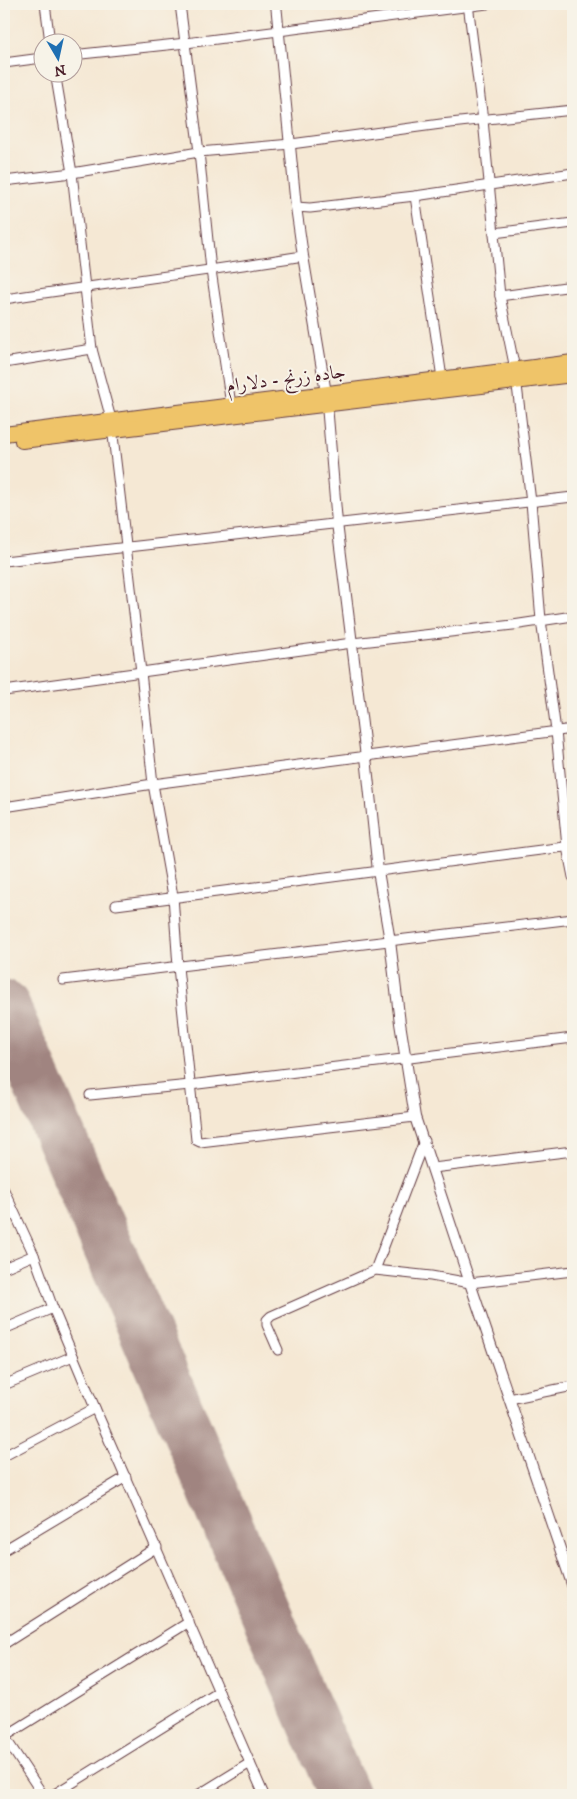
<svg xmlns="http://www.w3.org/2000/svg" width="577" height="1799" viewBox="0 0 577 1799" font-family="'IM FELL DW Pica',Amiri,serif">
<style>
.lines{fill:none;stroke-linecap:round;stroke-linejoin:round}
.runway{stroke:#a08480;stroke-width:51}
.minor-casing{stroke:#643d44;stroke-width:11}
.tertiary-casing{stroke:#643d44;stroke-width:12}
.trunk-casing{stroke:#643d44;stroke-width:16}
.minor{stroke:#fff;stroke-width:9}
.tertiary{stroke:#fff;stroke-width:10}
.trunk{stroke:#efc469;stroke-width:14}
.labels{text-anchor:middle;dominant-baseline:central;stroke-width:4;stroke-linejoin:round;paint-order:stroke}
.street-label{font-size:19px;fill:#4a1f2b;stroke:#f7f3e8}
</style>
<rect width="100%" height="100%" fill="#f7f3e8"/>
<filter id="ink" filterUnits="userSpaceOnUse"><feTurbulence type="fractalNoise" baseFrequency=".02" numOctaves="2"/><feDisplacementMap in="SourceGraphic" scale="10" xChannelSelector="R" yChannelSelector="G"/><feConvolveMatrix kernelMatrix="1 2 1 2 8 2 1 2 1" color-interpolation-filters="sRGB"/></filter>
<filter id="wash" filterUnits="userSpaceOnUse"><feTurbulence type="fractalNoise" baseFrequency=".0096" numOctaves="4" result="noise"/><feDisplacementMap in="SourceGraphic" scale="20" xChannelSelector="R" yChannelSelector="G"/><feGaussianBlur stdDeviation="1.12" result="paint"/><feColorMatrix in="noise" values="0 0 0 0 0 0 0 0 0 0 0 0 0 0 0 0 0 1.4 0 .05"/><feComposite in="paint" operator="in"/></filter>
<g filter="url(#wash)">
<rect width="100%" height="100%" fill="#f5e8d4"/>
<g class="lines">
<!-- runway -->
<path class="runway" d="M4 1005 344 1795"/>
</g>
</g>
<g filter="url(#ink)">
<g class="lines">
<defs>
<g id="minor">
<path d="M45 4 50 42"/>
<path d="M180 4 199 152 211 270 231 405"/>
<path d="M468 4 483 120 500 296 515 369 531 502 541 620 556 731 567 847 573 877"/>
<path d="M72 55 186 43 487 4"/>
<path d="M4 63 42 58"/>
<path d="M55 72 72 173 92 349 111 419 141 672 153 784 173 896 178 967 196 1140 200 1142 415 1117"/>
<path d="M4 181 72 173 199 152 291 144 441 124 573 110"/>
<path d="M415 196 442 378"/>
<path d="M296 207 310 208 415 196 573 173"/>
<path d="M494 233 573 223"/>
<path d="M500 296 573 286"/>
<path d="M4 299C103 284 203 272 303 256"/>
<path d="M4 363 92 349"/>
<path d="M4 561 573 497"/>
<path d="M4 691 352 643 513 625 573 616"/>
<path d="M4 807 153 784 573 729"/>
<path d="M116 905 572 846"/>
<path d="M63 980 573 919"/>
<path d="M90 1095 190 1085 573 1038"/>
<path d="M433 1168 573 1151"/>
<path d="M4 1190 34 1255 53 1308 95 1408 264 1795"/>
<path d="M4 1268 34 1255"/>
<path d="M375 1270 431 1276 470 1283 573 1271"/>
<path d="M4 1329 53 1308"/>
<path d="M278 1350 267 1325V1320L271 1316 375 1270 424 1141"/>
<path d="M4 1385 73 1356"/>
<path d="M509 1399 573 1386"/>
<path d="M4 1456 95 1408"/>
<path d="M4 1550 126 1477"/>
<path d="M4 1644 157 1547"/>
<path d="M4 1736 43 1795"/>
<path d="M4 1737 189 1622"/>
<path d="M53 1795 219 1692"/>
<path d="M198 1795 250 1763"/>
</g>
<path id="tertiary" d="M276 4 296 207 303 256 326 393 337 523 366 757 378 871 390 941 400 1023 415 1117 470 1283 573 1587"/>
<g id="trunk">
<path d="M4 434 573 362"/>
<path d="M22 441 573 375"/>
</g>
</defs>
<!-- minor casing -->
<use href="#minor" class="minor-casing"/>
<!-- tertiary casing -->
<use href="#tertiary" class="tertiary-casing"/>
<!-- trunk casing -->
<use href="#trunk" class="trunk-casing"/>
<!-- minor -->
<use href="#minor" class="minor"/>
<!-- tertiary -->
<use href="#tertiary" class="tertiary"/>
<!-- trunk -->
<use href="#trunk" class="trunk"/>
</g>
</g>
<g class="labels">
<!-- street labels -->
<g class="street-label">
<text transform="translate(286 379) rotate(-7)">جاده زرنج - دلارام</text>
</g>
</g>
<!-- margin -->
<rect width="577" height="1799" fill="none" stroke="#f7f3e8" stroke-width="20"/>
<!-- north arrow -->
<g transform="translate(58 58) rotate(171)"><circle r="24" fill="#f7f3e8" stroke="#b29e9c"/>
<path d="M0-4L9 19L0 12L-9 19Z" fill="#1f6fb2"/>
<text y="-8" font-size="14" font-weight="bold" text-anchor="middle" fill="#4a1f2b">N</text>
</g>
</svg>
